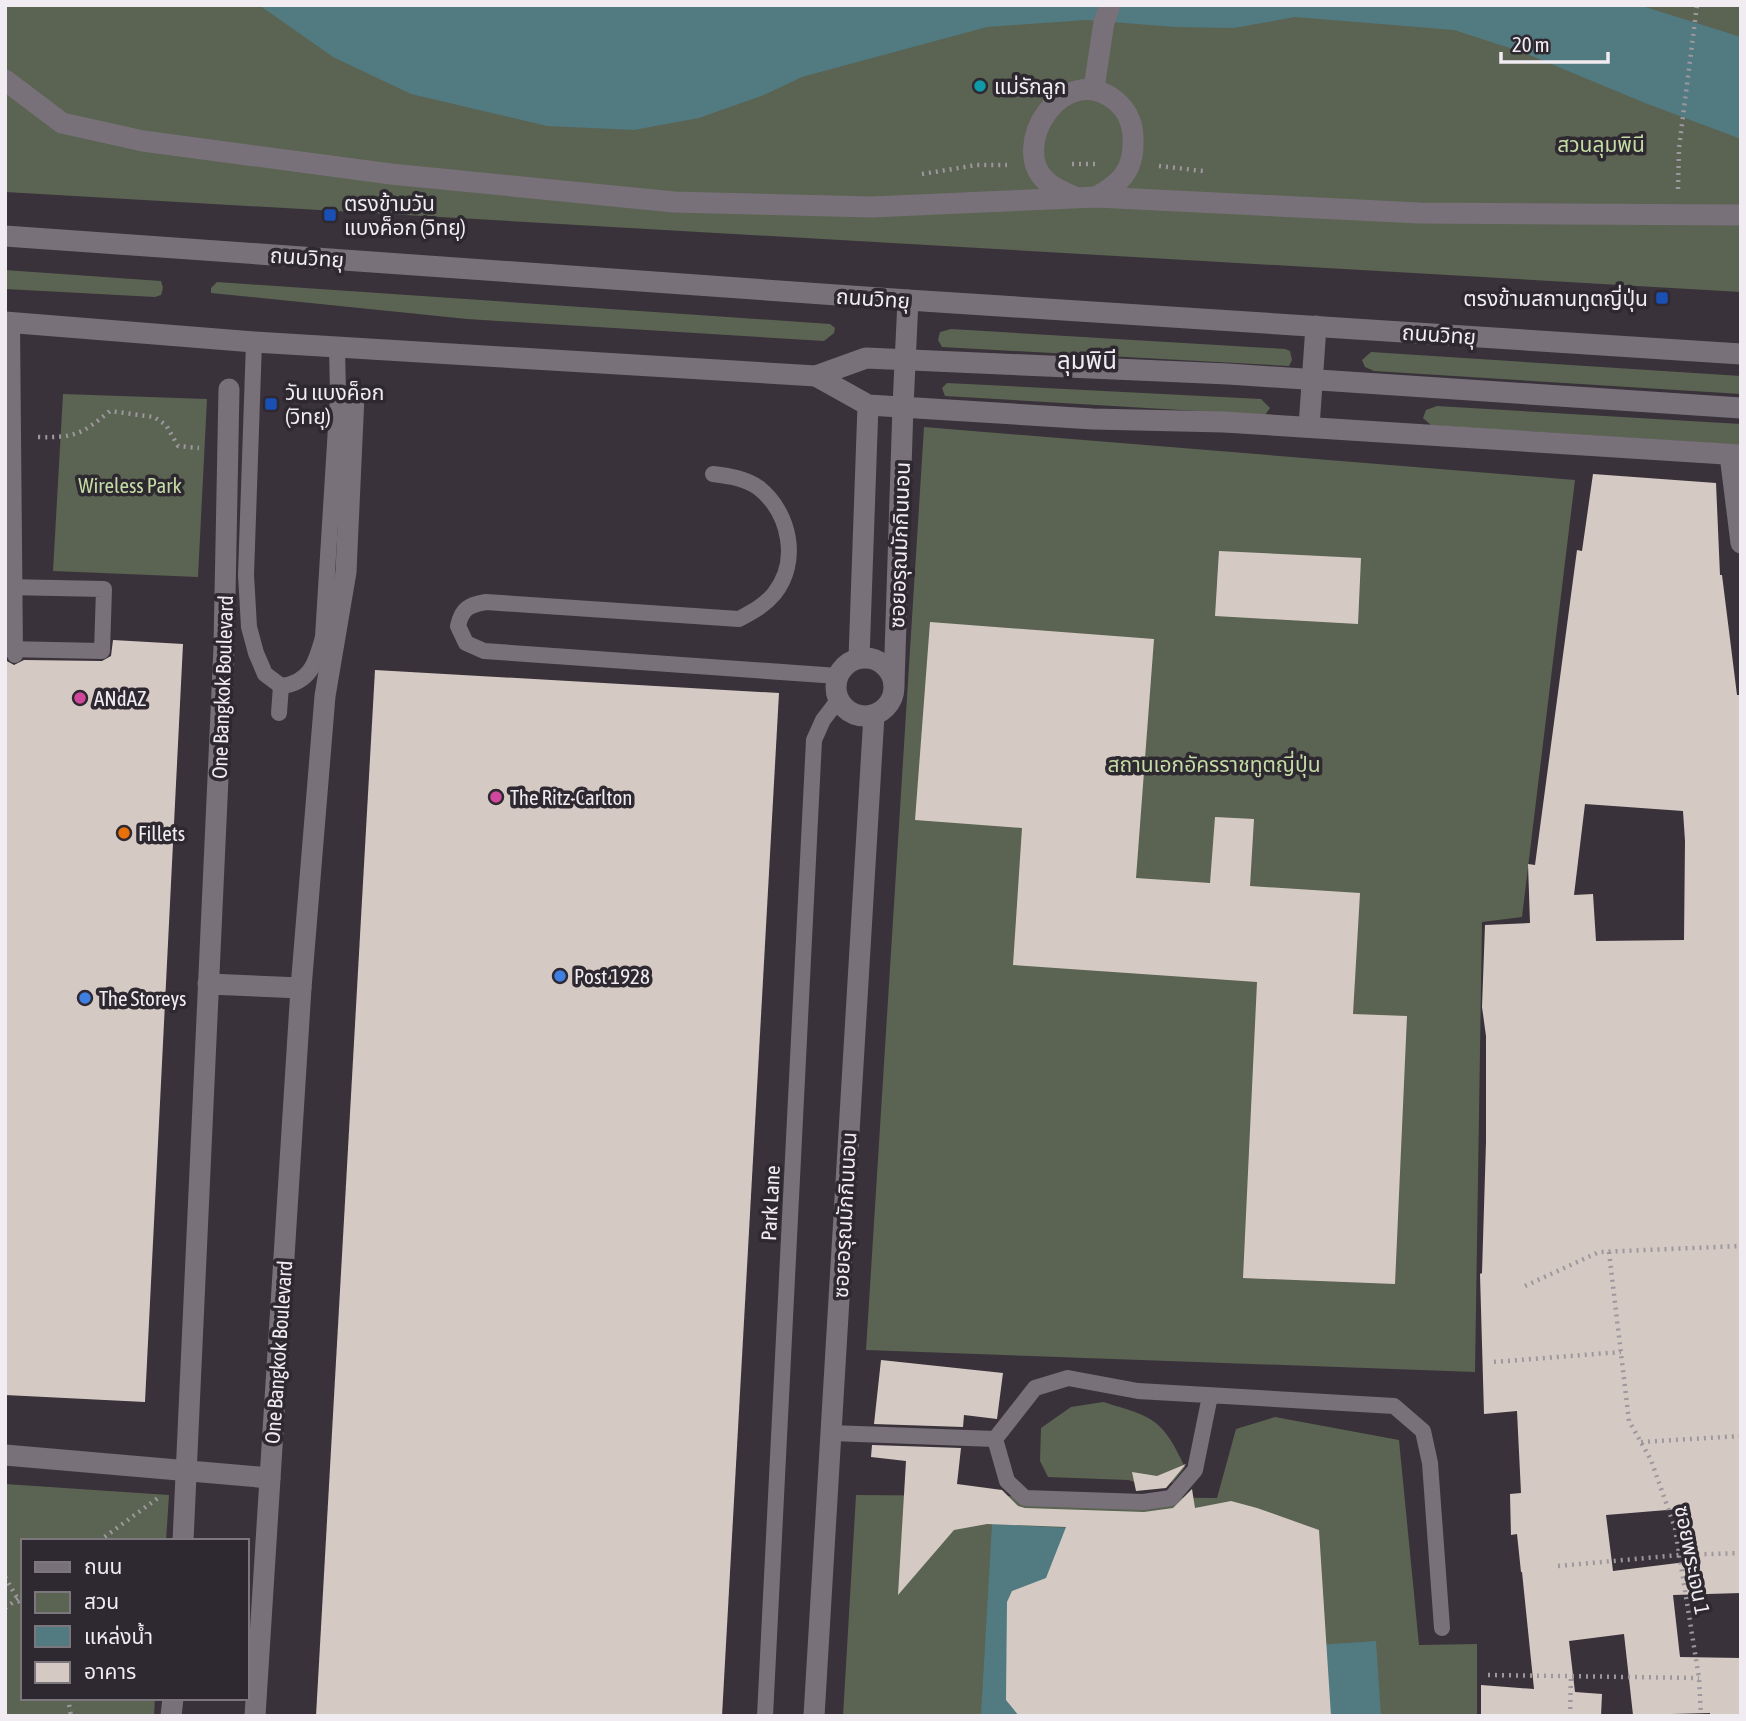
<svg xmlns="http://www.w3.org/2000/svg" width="1746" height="1721" viewBox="0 0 1746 1721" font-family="'Asap Condensed','Noto Sans Thai',sans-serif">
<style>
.green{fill:#5b6352}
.water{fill:#517a81}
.building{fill:#d5cac3;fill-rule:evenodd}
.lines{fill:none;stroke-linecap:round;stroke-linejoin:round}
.path{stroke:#9d979e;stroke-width:4.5;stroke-dasharray:2 5;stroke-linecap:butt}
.lane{stroke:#787179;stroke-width:16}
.street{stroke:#787179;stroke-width:21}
.secondary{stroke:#787179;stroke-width:21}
.culture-dot{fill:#0f9aa8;stroke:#2e2830;stroke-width:2.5}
.transit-dot{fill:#1a4fb4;stroke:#2e2830;stroke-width:2.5}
.hotel-dot{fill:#d1479c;stroke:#2e2830;stroke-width:2.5}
.food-dot{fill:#e8710a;stroke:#2e2830;stroke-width:2.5}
.shop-dot{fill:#3f7fe0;stroke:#2e2830;stroke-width:2.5}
.labels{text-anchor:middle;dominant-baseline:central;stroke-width:7;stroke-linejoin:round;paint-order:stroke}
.poi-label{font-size:21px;fill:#f1ecf1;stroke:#2e2830;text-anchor:start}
.park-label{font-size:21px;fill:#c3dba4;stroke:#2e2830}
.street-label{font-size:21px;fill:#f1ecf1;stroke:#2e2830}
.quarter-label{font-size:24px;fill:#f1ecf1;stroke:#2e2830}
</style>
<rect width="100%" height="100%" fill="#39323a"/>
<!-- green -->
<g class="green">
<path d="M5 5H1741V292L5 192Z"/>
<path d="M5 270 161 281 163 288 161 295 155 297 5 289Z"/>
<path d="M217 282 830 324 835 328 834 333 824 341 467 319 211 293V288Z"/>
<path d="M951 329 1285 349 1290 351 1292 360 1289 366 942 347 938 340 940 332Z"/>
<path d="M1371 352 1741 376V394L1374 371 1365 367 1362 360Z"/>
<path d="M947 383 1261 399 1270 408 1265 415 945 396 942 388Z"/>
<path d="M63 394 207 399 198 577 53 571Z"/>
<path d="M1437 406 1741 424V445L1431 425 1423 418 1426 410Z"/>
<path d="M924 427 1575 480 1522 917 1482 922 1475 1372 866 1350Z"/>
<path d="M1103 1402C1153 1417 1162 1418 1185 1467L1173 1482 1154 1487 1128 1480 1048 1477 1040 1461 1041 1428 1071 1407Z"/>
<path d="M1275 1417 1399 1440 1419 1645 1477 1644V1716H843L856 1495 1217 1498 1236 1429Z"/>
<path d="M5 1484 169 1495 166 1541H23V1698H155L154 1716H5Z"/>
</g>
<!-- water -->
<g class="water">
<path d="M259 5H1639L1741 37V139L1645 103 1522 52 1454 30 1295 17 1234 28 1175 27 1086 20 987 27 802 77 764 95 699 118 634 130 547 126 411 94 333 57Z"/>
<path d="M992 1524 1126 1531 1317 1645 1376 1641 1381 1716H949L981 1715Z"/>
</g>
<!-- building -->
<g class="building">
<path d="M1593 474 1716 483 1720 575H1722L1737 695H1741V1593L1673 1595 1680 1657 1741 1658V1716H1710V1713L1633 1715 1624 1634 1569 1641 1575 1692 1602 1694 1601 1716H1481V1685L1534 1689 1522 1572H1521L1517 1534 1511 1535 1510 1494 1521 1493 1517 1411 1484 1414 1480 1274 1482 1273 1486 1142V1036L1482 1007 1485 925 1530 923 1528 864 1535 865 1577 550 1582 551ZM1585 804 1683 811 1685 841 1684 940 1596 941 1593 894 1574 895ZM1679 1509 1686 1562 1613 1571 1606 1515Z"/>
<path d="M1219 551 1361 558 1358 624 1215 616Z"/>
<path d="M930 622 1154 639 1136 878 1210 883 1215 817 1254 819 1250 886 1360 893 1353 1014 1407 1016 1395 1284 1243 1278 1257 982 1013 965 1022 828 915 820Z"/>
<path d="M113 640 183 644 145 1402 5 1395V660L14 665 24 660 102 661 111 656Z"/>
<path d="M375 670 779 693 722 1716H316Z"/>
<path d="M881 1360 1003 1373 997 1419 964 1415 963 1427 874 1424Z"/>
<path d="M872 1445 961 1448 957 1484 1002 1490 1018 1506 1025 1508 1144 1512 1173 1508 1192 1489 1195 1508 1231 1501 1257 1508 1319 1530 1331 1716H1019L1006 1700 1007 1602 1012 1591 1046 1578 1066 1527 987 1524 954 1530 898 1595 906 1461 871 1457Z"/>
<path d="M1186 1464 1166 1488 1136 1491 1132 1472 1157 1476Z"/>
</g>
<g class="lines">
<!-- path -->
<g class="path">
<path d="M1072 164H1095"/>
<path d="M1159 166 1203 171"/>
<path d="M922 174 977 165H1007"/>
<path d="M1678 189 1679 148 1697 5"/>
<path d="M38 437C75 438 82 434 110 411L154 417 166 425 178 446 199 448"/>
<path d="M1609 1252 1629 1421 1651 1460 1675 1528 1699 1678 1701 1716"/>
<path d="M1525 1286 1599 1252 1741 1246"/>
<path d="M1494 1362 1621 1352"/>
<path d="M1641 1442 1741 1436"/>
<path d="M99 1541 158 1498"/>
<path d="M1558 1566 1679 1555 1741 1553"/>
<path d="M5 1577 23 1608"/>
<path d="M5 1608 23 1595"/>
<path d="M1488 1675 1699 1678"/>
<path d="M68 1698 71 1716"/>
<path d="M1570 1716 1571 1676"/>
</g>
<!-- lane -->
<g class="lane">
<path d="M12 323 15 655"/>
<path d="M254 342 246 575 249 627 256 653 265 674 281 686C310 683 316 663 323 637L338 395 337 347"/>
<path d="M713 474C729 476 745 478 759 488 790 513 800 562 774 594 764 606 752 612 739 619L486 602C469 605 462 608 458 626L466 643 484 651 838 676"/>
<path d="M5 649 102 651 104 589 6 587"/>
<path d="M279 713 281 686"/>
<path d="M1210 1396 1195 1470 1171 1498 1143 1502 1025 1498 1007 1481 995 1439 1035 1388 1068 1378 1138 1391 1394 1406 1423 1431 1430 1463 1442 1628"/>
<path d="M831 1433 995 1439"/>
<path d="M765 1716 814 740 823 720 839 699"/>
</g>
<!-- street -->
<g class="street">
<path d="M5 80 62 123 143 141 391 174 674 202 872 207 1096 197 1419 213 1741 215"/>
<path d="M1094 88 1104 22 1110 5"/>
<path d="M1075 197C1065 193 1055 189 1047 182 1007 147 1064 58 1116 101 1129 112 1134 127 1133 144 1133 172 1119 184 1096 197"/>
<path d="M1730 455 1741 543"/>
<path d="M859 658 868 405"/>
<circle cx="865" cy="687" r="29"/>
<path d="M894 684 903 406"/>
<path d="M208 984 301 988"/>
<path d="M5 1455 270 1478"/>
<path d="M183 1541 224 647 229 389"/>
<path d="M171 1716 173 1698"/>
<path d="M255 1716 301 988 325 696 346 572 354 396"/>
<path d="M814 1716 874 715"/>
</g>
<!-- secondary -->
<g class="secondary">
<path d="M5 236 908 300 1741 354"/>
<path d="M5 322 254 342 816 376 866 358 1228 374 1741 408"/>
<path d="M816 376 868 405 1093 419 1224 422 1741 455"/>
<path d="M903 406 908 300"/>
<path d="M1309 427 1316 326"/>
</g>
</g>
<!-- markers -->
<circle class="culture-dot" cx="980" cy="86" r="7"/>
<g class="transit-dot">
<rect x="323" y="208" width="14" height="14" rx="3.5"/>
<rect x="1655" y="291" width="14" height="14" rx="3.5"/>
<rect x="264" y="397" width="14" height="14" rx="3.5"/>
</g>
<g class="hotel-dot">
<circle cx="80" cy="698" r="7"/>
<circle cx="496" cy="797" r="7"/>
</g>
<circle class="food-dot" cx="124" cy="833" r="7"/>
<g class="shop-dot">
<circle cx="560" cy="976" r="7"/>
<circle cx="85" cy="998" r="7"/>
</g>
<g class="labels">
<!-- poi labels -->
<g class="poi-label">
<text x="994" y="86">แม่รักลูก</text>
<text x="344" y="203">ตรงข้ามวัน<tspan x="344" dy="24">แบงค็อก (วิทยุ)</tspan></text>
<text x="1648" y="298" text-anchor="end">ตรงข้ามสถานทูตญี่ปุ่น</text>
<text x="285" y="392">วัน แบงค็อก<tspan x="285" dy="24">(วิทยุ)</tspan></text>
<text x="94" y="698">ANdAZ</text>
<text x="510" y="797">The Ritz-Carlton</text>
<text x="138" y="833">Fillets</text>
<text x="574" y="976">Post 1928</text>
<text x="99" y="998">The Storeys</text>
</g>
<!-- park labels -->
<g class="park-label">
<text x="1601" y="144">สวนลุมพินี</text>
<text x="130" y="485">Wireless Park</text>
<text x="1214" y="764">สถานเอกอัครราชทูตญี่ปุ่น</text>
</g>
<!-- street labels -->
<g class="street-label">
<text transform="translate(307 257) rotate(4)">ถนนวิทยุ</text>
<text transform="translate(873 298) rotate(4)">ถนนวิทยุ</text>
<text transform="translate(1439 334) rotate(4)">ถนนวิทยุ</text>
<text transform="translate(899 545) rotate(-88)">ซอยอรุณมักกินนอน</text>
<text transform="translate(222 687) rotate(-88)">One Bangkok Boulevard</text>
<text transform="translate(770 1203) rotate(-87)">Park Lane</text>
<text transform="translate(844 1215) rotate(-87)">ซอยอรุณมักกินนอน</text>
<text transform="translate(278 1352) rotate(-86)">One Bangkok Boulevard</text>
<text transform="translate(1693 1560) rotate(79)">ซอยพระเจน 1</text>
</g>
<!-- quarter labels -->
<g class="quarter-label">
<text x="1087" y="360">ลุมพินี</text>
</g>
</g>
<!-- border -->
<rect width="1746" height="1721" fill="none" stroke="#f1ecf1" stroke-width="14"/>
<!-- legend -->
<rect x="21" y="1539" width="228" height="161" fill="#2e2830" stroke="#7c767d" stroke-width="2"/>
<rect x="35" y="1562" width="35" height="10" fill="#787179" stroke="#7c767d" stroke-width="2"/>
<text x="84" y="1574" font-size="21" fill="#f1ecf1">ถนน</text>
<rect x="35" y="1592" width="35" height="21" fill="#5b6352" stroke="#7c767d" stroke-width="2"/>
<text x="84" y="1609" font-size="21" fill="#f1ecf1">สวน</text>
<rect x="35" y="1626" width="35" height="21" fill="#517a81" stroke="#7c767d" stroke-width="2"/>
<text x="84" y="1644" font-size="21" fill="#f1ecf1">แหล่งน้ำ</text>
<rect x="35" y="1662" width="35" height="21" fill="#d5cac3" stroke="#7c767d" stroke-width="2"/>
<text x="84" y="1679" font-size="21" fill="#f1ecf1">อาคาร</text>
<!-- scale -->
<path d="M1501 52v10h107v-10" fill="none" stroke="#f1ecf1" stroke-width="3.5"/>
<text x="1512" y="52" font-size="21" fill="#f1ecf1" stroke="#2e2830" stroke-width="5" paint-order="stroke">20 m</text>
</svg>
